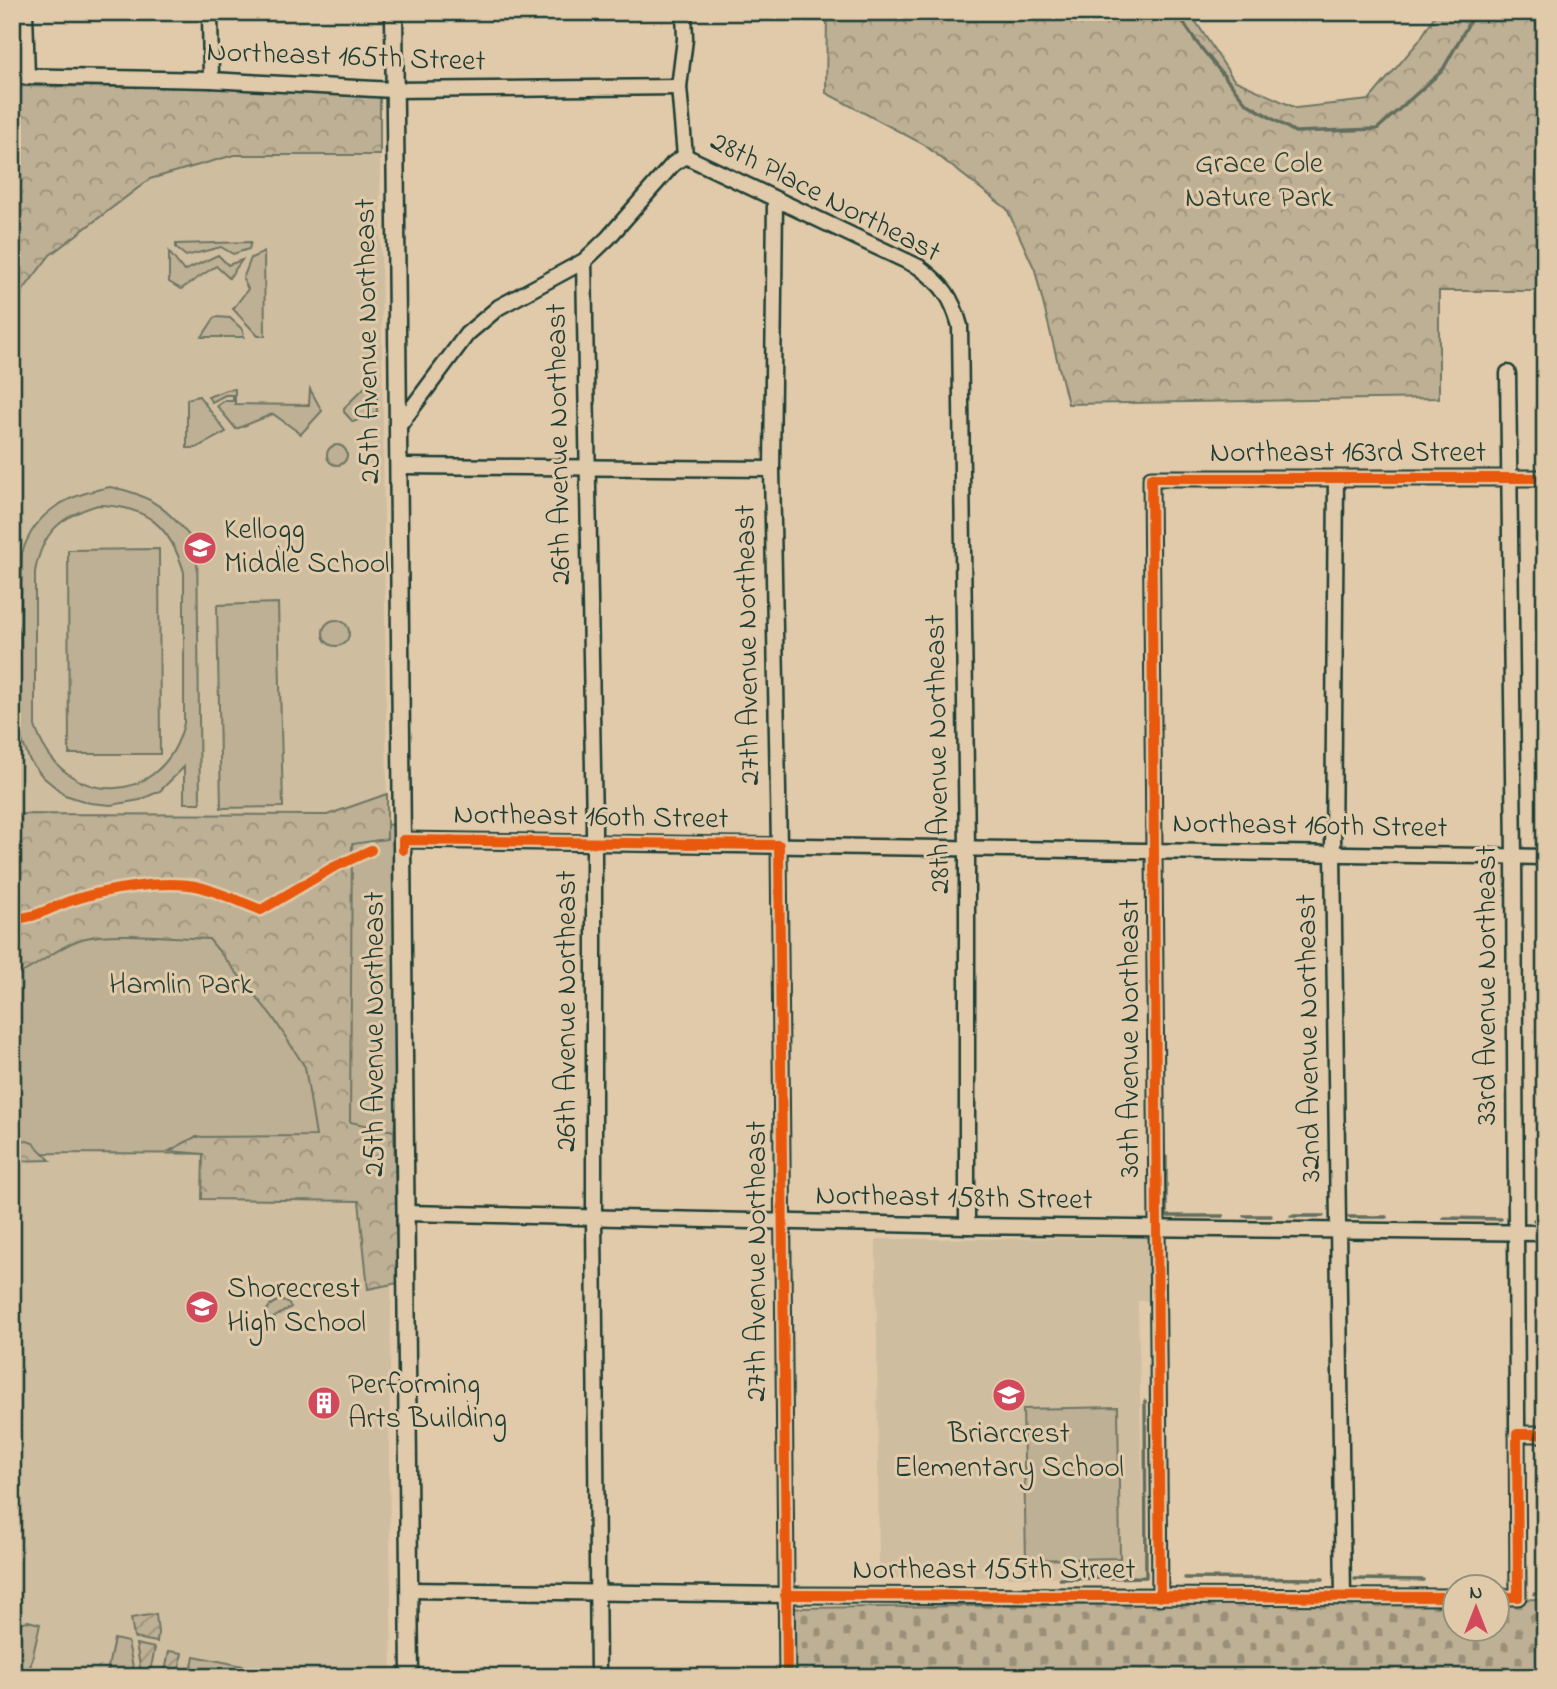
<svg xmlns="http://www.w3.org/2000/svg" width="1557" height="1689" viewBox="0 0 1557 1689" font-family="'Indie Flower',sans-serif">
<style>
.built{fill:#cfbd9f}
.green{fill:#beb095;stroke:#6e7664;stroke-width:2;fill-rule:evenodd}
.forest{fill:url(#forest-crowns);stroke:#6e7664;stroke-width:2}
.cemetery{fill:url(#cemetery-stones);stroke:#6e7664;stroke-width:2}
.garden{fill:url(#garden-furrows);stroke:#6e7664;stroke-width:2}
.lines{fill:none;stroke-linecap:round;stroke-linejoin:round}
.stream{stroke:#626e5d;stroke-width:3.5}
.minor-casing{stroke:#1f3d34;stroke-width:19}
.tertiary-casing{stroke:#1f3d34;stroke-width:21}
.minor{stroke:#e1caaa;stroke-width:14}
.tertiary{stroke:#e1caaa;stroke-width:16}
.cycleway-casing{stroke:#e1caaa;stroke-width:15}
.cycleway{stroke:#e8590c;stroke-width:10}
.labels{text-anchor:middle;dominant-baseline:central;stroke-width:6;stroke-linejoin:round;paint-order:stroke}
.street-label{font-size:30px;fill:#1f3d34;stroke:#e1caaa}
.park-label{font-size:30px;fill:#274339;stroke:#e1caaa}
.poi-label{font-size:30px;fill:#1f3d34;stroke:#e1caaa;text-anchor:start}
</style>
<defs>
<pattern id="forest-crowns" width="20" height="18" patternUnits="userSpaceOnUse" patternTransform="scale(1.75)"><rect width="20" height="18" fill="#beb095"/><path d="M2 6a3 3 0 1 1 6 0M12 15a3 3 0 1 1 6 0" fill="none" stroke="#9a907a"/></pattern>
<pattern id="cemetery-stones" width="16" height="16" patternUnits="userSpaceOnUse" patternTransform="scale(1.75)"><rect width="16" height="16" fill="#beb095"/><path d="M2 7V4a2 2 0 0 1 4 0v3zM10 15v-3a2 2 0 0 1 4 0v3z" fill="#9a907a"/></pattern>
<pattern id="garden-furrows" width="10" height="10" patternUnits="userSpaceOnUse" patternTransform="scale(1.75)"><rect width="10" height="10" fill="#beb095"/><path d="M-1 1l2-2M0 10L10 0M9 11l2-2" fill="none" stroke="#9a907a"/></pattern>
</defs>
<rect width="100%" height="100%" fill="#e1caaa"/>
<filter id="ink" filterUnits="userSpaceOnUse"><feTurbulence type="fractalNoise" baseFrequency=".0143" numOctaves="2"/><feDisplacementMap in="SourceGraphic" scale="14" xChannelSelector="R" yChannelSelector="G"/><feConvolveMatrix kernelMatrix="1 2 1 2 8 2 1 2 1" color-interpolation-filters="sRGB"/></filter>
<g filter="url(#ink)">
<!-- built -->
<g class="built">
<path d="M235 155H380L387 794 327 815H14L15 301 50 255 150 179Z"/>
<path d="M12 1153 393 1154 389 1459 392 1677H12Z"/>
<path d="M1148 1238 1149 1301H1138L1144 1576 879 1578 876 1239Z"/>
</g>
<!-- green -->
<g class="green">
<path d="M251 242 249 249 233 254 221 247 186 256 176 248V244Z"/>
<path d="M169 252 184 271 218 255 228 265 242 260 229 278 216 266 181 289 169 282Z"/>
<path d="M264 252 265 336H258L233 309 248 289 243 279 251 258Z"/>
<path d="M12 254 15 301 14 814 403 825 404 961 393 1154 12 1153Z"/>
<path d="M215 317 230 318 243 330 244 337H202Z"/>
<path d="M367 385 377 389V412L353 422 344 412V408Z"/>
<path d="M235 389V404L309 405 310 389 322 411 301 434 273 414 236 429 217 406 224 401H233V395H225L212 402 208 397 226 390Z"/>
<path d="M199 396 226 432 196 448H187V399Z"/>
<circle cx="337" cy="455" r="10"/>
<path d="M110 487C154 494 170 513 197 545L200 803H184V767L160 791 140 800 111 805 90 803 65 795 43 777 30 761 18 731 22 553C36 509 69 495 110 487ZM98 505C147 506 170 526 184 572V723C164 809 62 810 35 726V572C42 532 61 516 98 505Z"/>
<path d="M159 549 160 754H69L68 550Z"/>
<path d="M278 603 283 807 221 808 217 605Z"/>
<circle cx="336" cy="633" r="13"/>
<path d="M280 1300 288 1303 291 1307 265 1323 262 1320C266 1310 270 1303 280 1300Z"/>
<path d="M1118 1407 1120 1558 1026 1560 1023 1409Z"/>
<path d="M28 1621 40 1624 28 1677 12 1674V1624Z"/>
<path d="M114 1639 128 1642 135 1677H106Z"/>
<path d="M194 1656 278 1673 277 1677H190Z"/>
</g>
<!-- forest -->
<g class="forest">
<path d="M827 12H1192V16L1234 80 1296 108 1369 100 1419 41 1437 12H1545V291H1439V398L1068 404 1035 270 1007 209 923 144 826 93Z"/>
<path d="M12 86 211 87 380 94V155H234L150 179 50 255 15 301 14 814 327 815 387 794V839L352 844 350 1122 394 1131 398 1283 368 1289 359 1201 202 1199 203 1154 169 1151 195 1137 316 1136 305 1067 272 1016 209 939C177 938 107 930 79 940 55 948 36 969 12 977Z"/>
<path d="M12 1136 33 1143 50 1160 12 1161Z"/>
</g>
<!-- cemetery -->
<path class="cemetery" d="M1545 1599V1677H792V1608L1455 1600 1456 1630H1498V1600Z"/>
<!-- garden -->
<g class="garden">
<path d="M156 1614 158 1633 157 1642 134 1638 131 1618Z"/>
<path d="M136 1644 155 1648 149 1677H142Z"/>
<path d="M169 1651 182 1653 178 1677H164Z"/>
</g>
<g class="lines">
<!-- stream -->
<g class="stream">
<path d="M1176 12 1198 44 1246 103 1295 132 1377 129 1442 71 1475 12"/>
<path d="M1166 1157V1216H1223"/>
<path d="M1244 1216H1271"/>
<path d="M1291 1216H1323"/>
<path d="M1349 1217H1386"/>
<path d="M1444 1218 1501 1219"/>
<path d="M1534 1220H1545"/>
<path d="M1185 1578 1323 1579"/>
<path d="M1060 1579 1146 1577 1145 1401"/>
<path d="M1355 1579 1423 1580"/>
<path d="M1534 1594H1545"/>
</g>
<defs>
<g id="minor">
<path d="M25 12 27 77"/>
<path d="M210 12 211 80"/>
<path d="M684 12 685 39 679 87 685 156"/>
<path d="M12 76 211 80 393 90 679 87"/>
<path d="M685 156 919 267C943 285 952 297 960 326L967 848V1226"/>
<path d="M775 201 772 469 779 845 787 1677"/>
<path d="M584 261 594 826V1218L598 1677"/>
<path d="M398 427 467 334 499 307 584 261 608 238 673 164 685 156"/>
<path d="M398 466 772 469"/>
<path d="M1336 478 1333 853 1343 1597"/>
<path d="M403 840 1545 857"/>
<path d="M405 1213 967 1226 1545 1233"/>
<path d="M1517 1434H1545"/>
<path d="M409 1590 785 1595 1456 1597"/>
<path d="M1160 1597 1151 478H1545"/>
<path d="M1498 1597H1518L1514 856 1508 373"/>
</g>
<path id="tertiary" d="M394 12 410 1677"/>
</defs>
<!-- minor casing -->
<use href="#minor" class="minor-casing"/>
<!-- tertiary casing -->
<use href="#tertiary" class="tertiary-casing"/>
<!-- minor -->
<use href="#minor" class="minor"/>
<!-- tertiary -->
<use href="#tertiary" class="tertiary"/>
<defs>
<g id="cycleway">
<path d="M403 850V840L779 845 787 1677"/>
<path d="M12 918C35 920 52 906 73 900 107 889 166 879 200 887 221 893 241 902 261 910L332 868 371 850"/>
<path d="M785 1595 1456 1597"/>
<path d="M1160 1597 1151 478H1545"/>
<path d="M1498 1597H1518L1517 1434H1545"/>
</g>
</defs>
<!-- cycleway casing -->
<use href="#cycleway" class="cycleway-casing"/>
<!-- cycleway -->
<use href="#cycleway" class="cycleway"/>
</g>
</g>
<!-- icons -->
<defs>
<symbol id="school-disc" viewBox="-11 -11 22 22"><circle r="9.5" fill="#d1495b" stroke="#e1caaa"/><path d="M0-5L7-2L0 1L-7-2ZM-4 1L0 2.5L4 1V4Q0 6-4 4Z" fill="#fff"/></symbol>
<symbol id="building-disc" viewBox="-11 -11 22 22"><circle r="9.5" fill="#d1495b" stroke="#e1caaa"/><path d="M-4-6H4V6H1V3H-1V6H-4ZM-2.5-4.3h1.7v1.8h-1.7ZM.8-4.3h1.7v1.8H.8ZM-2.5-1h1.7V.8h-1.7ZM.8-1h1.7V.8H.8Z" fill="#fff"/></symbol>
</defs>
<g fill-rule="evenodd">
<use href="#school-disc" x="181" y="529" width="38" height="38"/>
<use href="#school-disc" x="183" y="1288" width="38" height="38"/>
<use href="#school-disc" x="990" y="1376" width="38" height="38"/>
<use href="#building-disc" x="305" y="1384" width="38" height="38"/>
</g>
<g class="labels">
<!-- street labels -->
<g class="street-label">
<text transform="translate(346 58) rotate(2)">Northeast 165th Street</text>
<text transform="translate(825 198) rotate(27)">28th Place Northeast</text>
<text transform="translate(369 341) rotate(-91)">25th Avenue Northeast</text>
<text transform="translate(560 444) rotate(-91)">26th Avenue Northeast</text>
<text x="1348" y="454">Northeast 163rd Street</text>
<text transform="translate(749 645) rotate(-91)">27th Avenue Northeast</text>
<text transform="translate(939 754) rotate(-91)">28th Avenue Northeast</text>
<text transform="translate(591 818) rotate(1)">Northeast 160th Street</text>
<text transform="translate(1310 827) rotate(1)">Northeast 160th Street</text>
<text transform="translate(1488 985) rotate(-90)">33rd Avenue Northeast</text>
<text transform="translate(568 1011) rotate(-90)">26th Avenue Northeast</text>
<text transform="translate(376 1034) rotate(-90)">25th Avenue Northeast</text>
<text transform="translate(1131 1038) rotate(-90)">30th Avenue Northeast</text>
<text transform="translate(1310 1038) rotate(-91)">32nd Avenue Northeast</text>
<text transform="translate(954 1199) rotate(1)">Northeast 158th Street</text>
<text transform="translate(758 1261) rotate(-90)">27th Avenue Northeast</text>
<text x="994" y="1571">Northeast 155th Street</text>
</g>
<!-- park labels -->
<g class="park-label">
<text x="1259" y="165">Grace Cole<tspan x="1259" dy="34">Nature Park</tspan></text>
<text x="181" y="986">Hamlin Park</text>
</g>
<!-- poi labels -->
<g class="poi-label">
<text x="224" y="531">Kellogg<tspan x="224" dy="34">Middle School</tspan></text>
<text x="227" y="1290">Shorecrest<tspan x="227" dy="34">High School</tspan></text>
<text x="348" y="1386">Performing<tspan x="348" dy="34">Arts Building</tspan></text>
<text x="1009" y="1435" text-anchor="middle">Briarcrest<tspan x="1009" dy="34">Elementary School</tspan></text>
</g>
</g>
<!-- margin -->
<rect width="1557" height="1689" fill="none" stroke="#e1caaa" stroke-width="42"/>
<rect x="21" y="21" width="1515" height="1647" fill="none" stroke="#1f3d34" stroke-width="2.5" filter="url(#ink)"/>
<!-- north arrow -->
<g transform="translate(1476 1608)"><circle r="33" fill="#e1caaa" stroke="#93927b" stroke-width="2"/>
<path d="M0-5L12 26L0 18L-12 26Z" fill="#d1495b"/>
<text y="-10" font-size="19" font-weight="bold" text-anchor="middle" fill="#1f3d34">N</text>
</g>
</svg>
